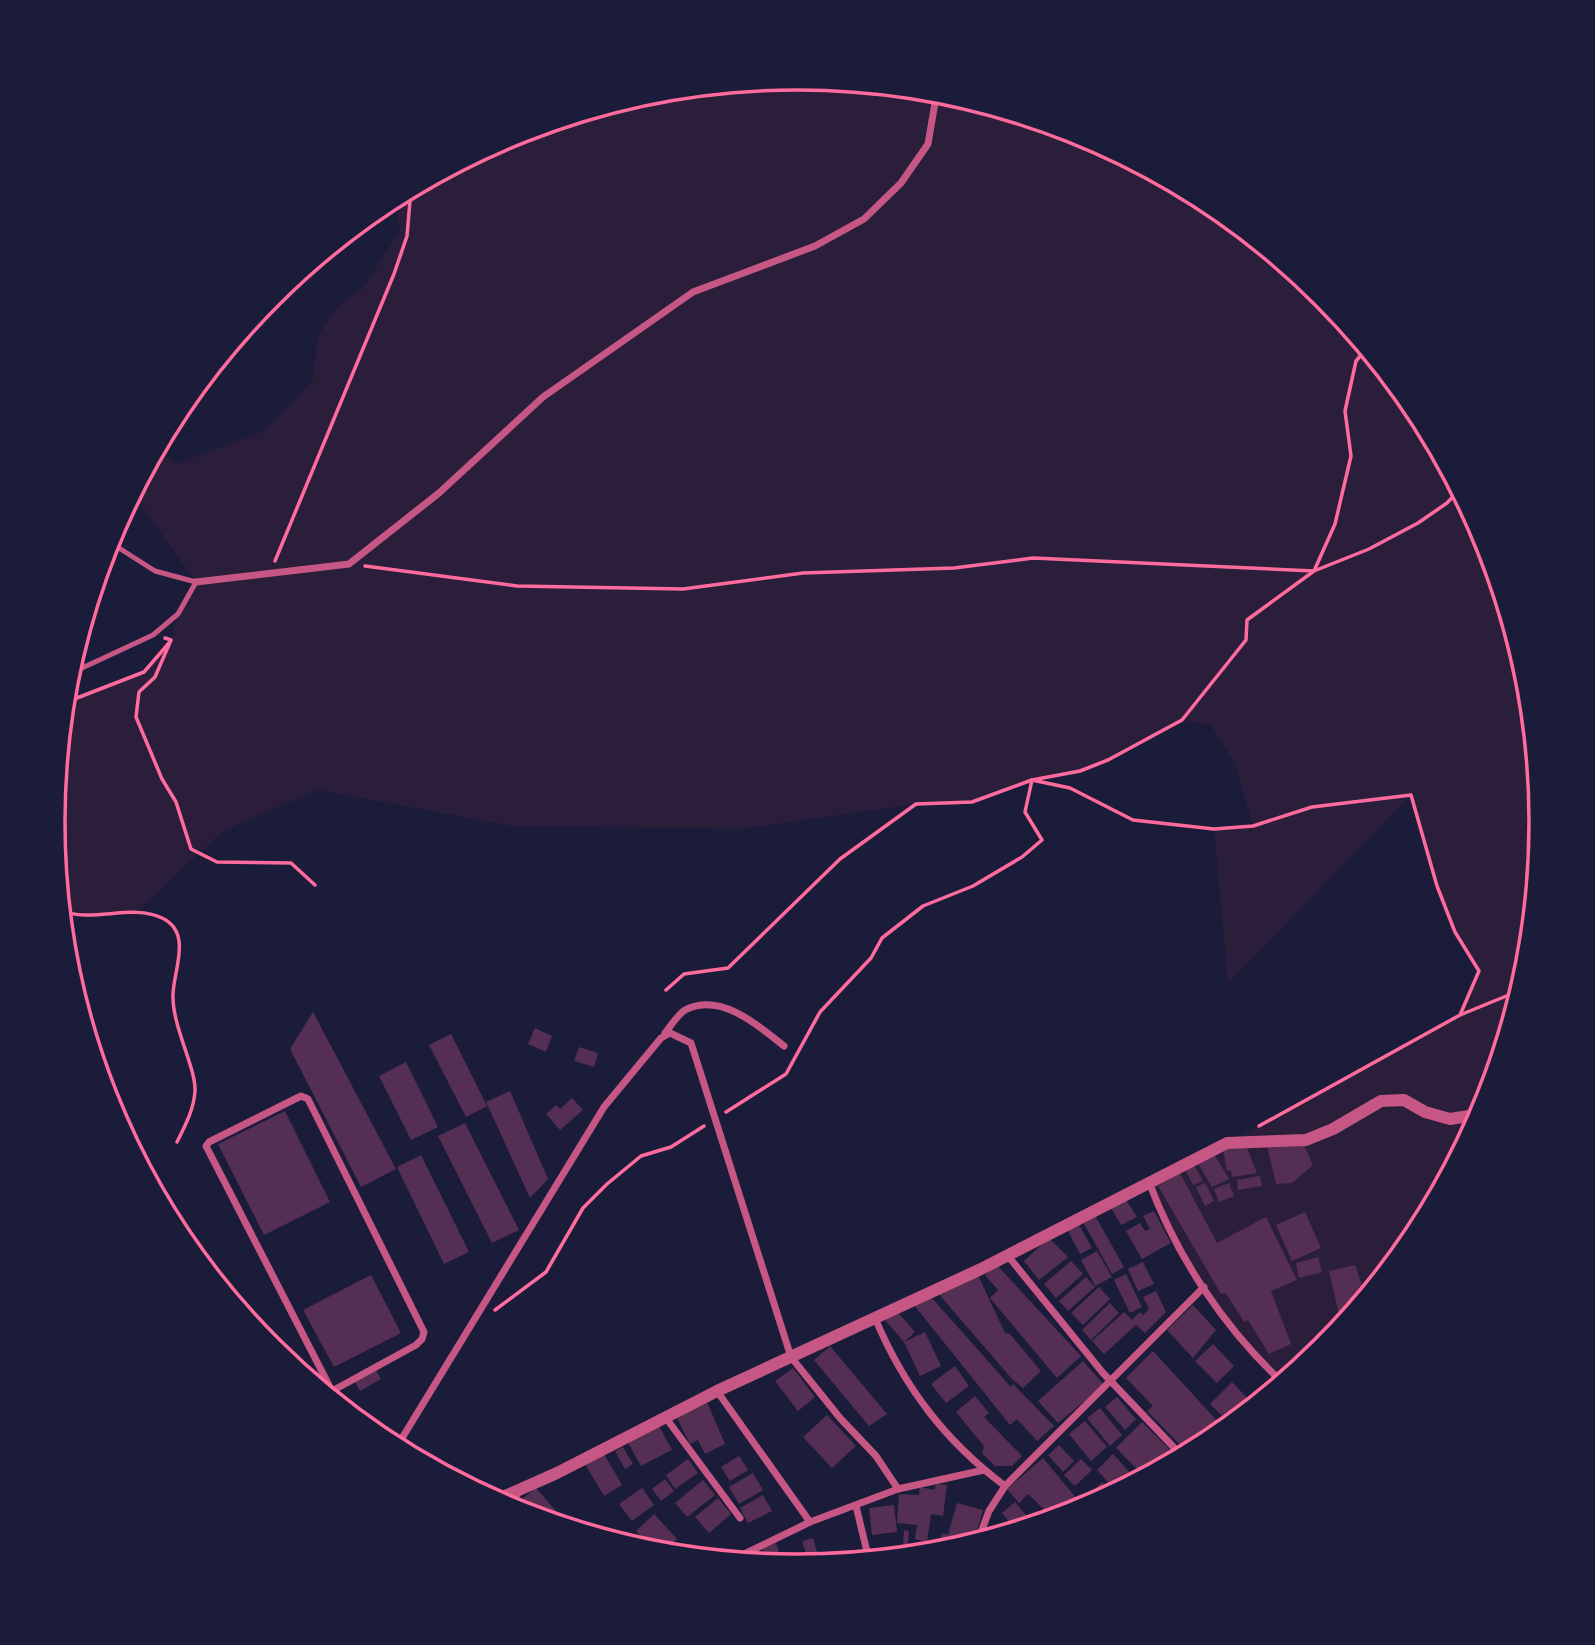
<svg xmlns="http://www.w3.org/2000/svg" width="1595" height="1645" viewBox="0 0 1595 1645" font-family="'Alegreya Sans',sans-serif">
<style>
.green{fill:#2a1e3b}
.building{fill:#542f53}
.lines{fill:none;stroke-linecap:round;stroke-linejoin:round}
.path{stroke:#ff6b9d;stroke-width:3.5}
.service{stroke:#c65784;stroke-width:5}
.minor{stroke:#c65784;stroke-width:7}
.tertiary{stroke:#c65784;stroke-width:12}
.rim{fill:none;stroke:#ff6b9d;stroke-width:3.5}
</style>
<rect width="100%" height="100%" fill="#1b1b3a"/>
<!-- green -->
<path class="green" d="M798 78 943 92 1083 134 1212 203 1325 296 1417 409 1486 538 1528 678 1542 823 1528 968 1486 1108 1417 1237 1324 1350 1283 1383 1262 1362 1188 1264 1149 1181 1227 1143 1460 1015 1479 971C1444 914 1429 859 1411 795L1228 984 1214 829 1253 826 1235 764 1211 726 1182 720 1108 760 1080 771 1032 780 972 802 916 804 740 829 511 826 318 790 223 831 136 913 95 914 61 910 53 823 64 703 144 672 171 640 178 614 196 582 133 494 156 450 176 464 264 431 312 382 318 336 336 308 363 288 400 230 395 197 513 134 653 92Z"/>
<!-- building -->
<g class="building">
<path d="M313 1012 396 1169 361 1187 290 1049Z"/>
<path d="M535 1028 552 1036 546 1052 528 1044Z"/>
<path d="M451 1034 487 1106 466 1117 429 1045Z"/>
<path d="M579 1047 598 1053 594 1067 574 1061Z"/>
<path d="M406 1062 438 1127 411 1140 379 1076Z"/>
<path d="M510 1091 548 1179 530 1198 486 1102Z"/>
<path d="M572 1098 583 1110 560 1130 546 1114 556 1105 560 1109Z"/>
<path d="M285 1111 330 1202 264 1235 218 1144Z"/>
<path d="M465 1123 519 1230 492 1243 438 1136Z"/>
<path d="M1267 1145H1304L1313 1165 1292 1183 1276 1184Z"/>
<path d="M1247 1148 1257 1173 1232 1177 1231 1170 1227 1171 1223 1149Z"/>
<path d="M1214 1154 1229 1179 1212 1187 1197 1162Z"/>
<path d="M421 1155 469 1252 444 1264 397 1167Z"/>
<path d="M1193 1163 1203 1181 1193 1185 1184 1167Z"/>
<path d="M1180 1173 1217 1243 1266 1217 1297 1280 1271 1291 1291 1344 1269 1354 1248 1320 1244 1322 1226 1293 1221 1294 1158 1186Z"/>
<path d="M1260 1176 1262 1186 1238 1190 1237 1180Z"/>
<path d="M1205 1183 1214 1201 1205 1206 1196 1187Z"/>
<path d="M1229 1183 1234 1196 1219 1202 1214 1189Z"/>
<path d="M1125 1198 1137 1217 1121 1225 1110 1206Z"/>
<path d="M1154 1211 1171 1243 1142 1259 1126 1231 1140 1223 1145 1231 1150 1229 1143 1216Z"/>
<path d="M1305 1212 1321 1248 1292 1261 1276 1225Z"/>
<path d="M1094 1214 1124 1267 1112 1274 1082 1220Z"/>
<path d="M1078 1223 1092 1248 1080 1254 1067 1229Z"/>
<path d="M1049 1238 1068 1257 1039 1280 1024 1261Z"/>
<path d="M1097 1251 1112 1277 1095 1286 1081 1260Z"/>
<path d="M1318 1257 1322 1272 1299 1278 1296 1263Z"/>
<path d="M1071 1261 1083 1274 1056 1298 1044 1284Z"/>
<path d="M1143 1262 1154 1284 1138 1291 1128 1269Z"/>
<path d="M996 1264 1081 1356 1057 1378 990 1298 998 1290 985 1275Z"/>
<path d="M1355 1265 1366 1298 1356 1306 1357 1310 1342 1327 1329 1271Z"/>
<path d="M977 1273 1005 1333 1010 1334 1041 1371 1023 1388 1012 1379 937 1292Z"/>
<path d="M1126 1274 1142 1307 1130 1313 1114 1280Z"/>
<path d="M371 1275 401 1333 334 1367 303 1310Z"/>
<path d="M1086 1277 1095 1287 1068 1311 1059 1301Z"/>
<path d="M1099 1287 1110 1299 1083 1325 1071 1313Z"/>
<path d="M1156 1291 1166 1312 1145 1333 1136 1325 1104 1354 1092 1341 1124 1312 1132 1320 1140 1312 1143 1315 1149 1309 1143 1297Z"/>
<path d="M931 1297 1011 1387 1013 1384 1054 1426 1037 1441 1017 1419 1010 1425 914 1305Z"/>
<path d="M1110 1303 1119 1313 1091 1340 1082 1330Z"/>
<path d="M1193 1305 1216 1330 1193 1358 1167 1330Z"/>
<path d="M895 1309 915 1332 904 1342 884 1319Z"/>
<path d="M925 1332 941 1366 920 1376 904 1342Z"/>
<path d="M1213 1344 1234 1366 1217 1383 1195 1361Z"/>
<path d="M830 1346 887 1414 869 1426 814 1360Z"/>
<path d="M1153 1351 1222 1426 1189 1454 1147 1411 1153 1406 1126 1378Z"/>
<path d="M1083 1361 1104 1385 1058 1423 1038 1401Z"/>
<path d="M955 1366 969 1386 946 1403 931 1384Z"/>
<path d="M375 1368 381 1379 360 1391 354 1380Z"/>
<path d="M793 1368 815 1397 798 1411 775 1381Z"/>
<path d="M1232 1382 1251 1402 1229 1423 1210 1404Z"/>
<path d="M975 1396 989 1413 984 1417 1022 1456 1012 1466H995L982 1453 984 1446 956 1412Z"/>
<path d="M1117 1397 1136 1419 1125 1430 1105 1407Z"/>
<path d="M707 1402 725 1444 705 1454 698 1440 690 1444 677 1418Z"/>
<path d="M1100 1408 1122 1435 1110 1446 1087 1418Z"/>
<path d="M827 1415 856 1446 832 1468 803 1437Z"/>
<path d="M1085 1421 1107 1447 1091 1461 1069 1434Z"/>
<path d="M1142 1422 1173 1453 1145 1477 1116 1448Z"/>
<path d="M659 1426 672 1450 641 1466 628 1443Z"/>
<path d="M1059 1445 1074 1461 1063 1472 1048 1455Z"/>
<path d="M623 1447 633 1464 625 1469 615 1451Z"/>
<path d="M604 1454 622 1485 604 1496 585 1464Z"/>
<path d="M1113 1454 1137 1480 1117 1492 1097 1470Z"/>
<path d="M739 1456 748 1470 730 1481 721 1467Z"/>
<path d="M1043 1458 1077 1499 1053 1518 1028 1494 1019 1503 1007 1489Z"/>
<path d="M688 1459 698 1473 675 1489 666 1475Z"/>
<path d="M1081 1459 1092 1470 1075 1486 1064 1475Z"/>
<path d="M753 1473 763 1490 739 1504 729 1487Z"/>
<path d="M665 1479 674 1491 661 1501 652 1489Z"/>
<path d="M703 1480 715 1495 687 1517 675 1503Z"/>
<path d="M1102 1482 1113 1494 1090 1507 1083 1499Z"/>
<path d="M936 1484 947 1485 943 1516 931 1514 927 1542 915 1539 917 1525 897 1523 899 1494 919 1495 920 1487 934 1490Z"/>
<path d="M536 1488 556 1511 545 1521 538 1519 522 1499Z"/>
<path d="M642 1488 654 1505 632 1521 619 1504Z"/>
<path d="M763 1495 772 1511 748 1523 740 1508Z"/>
<path d="M718 1498 731 1514 709 1533 695 1517Z"/>
<path d="M1015 1502 1034 1525 1017 1531 1002 1513Z"/>
<path d="M957 1503 983 1510 973 1544 936 1554 942 1533 948 1535Z"/>
<path d="M894 1505 897 1532 872 1535 869 1508Z"/>
<path d="M654 1514 677 1539 661 1554H656L636 1531Z"/>
<path d="M904 1530 909 1531 908 1544 928 1546V1555L912 1556V1551L903 1550Z"/>
<path d="M813 1538 821 1565 810 1566 802 1541Z"/>
<path d="M776 1543 782 1562 767 1565 762 1547Z"/>
<path d="M756 1552 761 1564 735 1561Z"/>
<path d="M803 1557 805 1567 787 1566 786 1562Z"/>
</g>
<g class="lines">
<!-- path -->
<g class="path">
<path d="M275 561 394 274 407 236 411 189"/>
<path d="M365 566 517 586 683 589 803 573 954 568 1033 558 1314 571 1369 549 1418 523 1447 503 1460 489"/>
<path d="M165 638 171 640 155 677 139 692 136 717 162 779 176 802 191 849 217 862 291 863 315 885"/>
<path d="M64 703 144 672 169 643"/>
<path d="M61 910C91 924 131 903 162 918 194 933 172 973 173 997 173 1028 196 1068 195 1091 194 1109 185 1126 177 1142"/>
<path d="M666 990 684 974 728 968 840 859 916 804 972 802 1032 780 1080 771 1108 760 1182 720 1246 640 1247 620 1314 571 1335 524 1351 456 1345 411 1356 361 1367 348"/>
<path d="M726 1112 786 1074 820 1012 871 958 882 938 923 906 973 886 1022 857 1042 840 1025 812 1032 780 1070 788 1133 820 1214 829 1253 826 1312 807 1411 795 1437 886 1455 932 1479 971 1460 1015"/>
<path d="M1259 1126 1460 1015 1521 990"/>
<path d="M495 1310 546 1272 583 1208 607 1184 641 1156 671 1147 704 1126"/>
<path d="M1221 1434 1267 1386"/>
</g>
<!-- service -->
<path class="service" d="M67 675 153 635 178 614 196 582 155 571 108 541"/>
<!-- minor -->
<g class="minor">
<path d="M196 582 349 564 439 493 543 397 693 292 815 246 864 219 901 183 928 144 937 91"/>
<path d="M665 1033C671 1026 679 1012 687 1009 722 993 759 1026 784 1046"/>
<path d="M1149 1182C1177 1257 1224 1328 1283 1383"/>
<path d="M1008 1256 1103 1373 1183 1457"/>
<path d="M875 1318C904 1387 945 1441 1005 1486"/>
<path d="M1276 1377 1302 1362 1311 1360"/>
<path d="M717 1391 810 1522"/>
<path d="M325 1394 332 1391 416 1345 422 1339 424 1332 308 1099 301 1096 209 1142 206 1146 332 1391"/>
<path d="M666 1418 740 1518"/>
<path d="M396 1448 604 1107 661 1038 670 1033 691 1043 791 1357 840 1418 876 1456 898 1489"/>
<path d="M856 1506 869 1560"/>
<path d="M506 1507 517 1495"/>
<path d="M977 1543 989 1511 1005 1486 1204 1287"/>
<path d="M730 1561 810 1522 898 1489 984 1470"/>
</g>
<!-- tertiary -->
<path class="tertiary" d="M494 1501 557 1473 717 1391 981 1269 1227 1143 1306 1140 1333 1129 1381 1101 1404 1100 1425 1112 1450 1119 1482 1114"/>
</g>
<!-- crop -->
<path d="M0 0H1595V1645H0ZM65 822a732 732 0 1 1 1464 0a732 732 0 1 1-1464 0Z" fill="#1b1b3a" fill-rule="evenodd"/>
<path class="rim" d="M65 822a732 732 0 1 1 1464 0a732 732 0 1 1-1464 0Z"/>
</svg>
